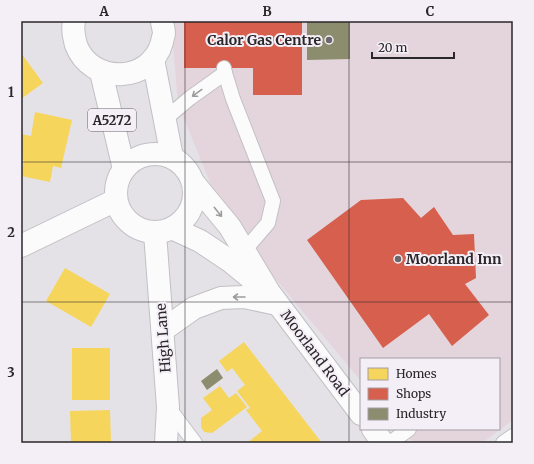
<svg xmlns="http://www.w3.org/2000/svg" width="534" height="464" viewBox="0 0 534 464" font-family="Merriweather,serif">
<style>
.commercial{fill:#e4d5dc}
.homes{fill:#f6d55c}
.shops{fill:#d6604d}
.industry{fill:#8c8c6e}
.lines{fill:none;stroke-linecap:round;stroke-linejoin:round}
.service-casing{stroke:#c2c0c4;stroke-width:16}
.minor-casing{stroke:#c2c0c4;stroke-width:24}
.secondary-casing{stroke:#c2c0c4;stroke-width:24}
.primary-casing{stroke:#c2c0c4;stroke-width:24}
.service{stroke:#fbfbfb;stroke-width:14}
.minor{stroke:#fbfbfb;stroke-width:22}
.secondary{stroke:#fbfbfb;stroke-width:22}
.primary{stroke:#fbfbfb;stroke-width:22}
.oneway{stroke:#9d9c9d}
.grid{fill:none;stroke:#2a272a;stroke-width:1;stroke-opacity:0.55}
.poi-dot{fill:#6b686c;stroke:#f4eef6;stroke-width:1.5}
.labels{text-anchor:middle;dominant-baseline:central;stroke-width:4;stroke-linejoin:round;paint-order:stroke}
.shield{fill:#f4eef6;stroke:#676367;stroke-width:1}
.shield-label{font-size:13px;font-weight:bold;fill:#2a272a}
.poi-label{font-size:14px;font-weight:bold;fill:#2a272a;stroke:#f4eef6;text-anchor:end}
.street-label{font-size:14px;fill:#2a272a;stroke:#f4eef6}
.neatline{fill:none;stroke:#2a272a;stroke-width:1.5}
.grid-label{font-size:13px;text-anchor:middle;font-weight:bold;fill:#2a272a}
</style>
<rect width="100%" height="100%" fill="#e5e2e7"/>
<!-- commercial -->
<path class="commercial" d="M171 21H513V420L482 443H413L402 429H499V359H361V381L263 264 213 190 178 104Z"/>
<!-- homes -->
<g class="homes">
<path d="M21 53 43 83 21 99Z"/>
<path d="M35 112 72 120 61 168 53 166 50 182 21 176 24 160 21 159V134L31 136Z"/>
<path d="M65 268 110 294 91 327 46 301Z"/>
<path d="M244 342 322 443H247L262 431 246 410 250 408 237 391 245 385 232 368 227 372 219 361Z"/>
<rect x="72" y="348" width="38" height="52"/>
<path d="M220 386 229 398 236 393 247 407 212 433 204 432 201 427V418L212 410 203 398Z"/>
<path d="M110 410 111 443H71L70 411Z"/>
</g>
<!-- shops -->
<g class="shops">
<path d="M184 21H302V95H253V68H184Z"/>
<path d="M403 198 421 218 434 207 453 235 474 234 476 278 465 284 489 315 452 346 429 314 383 348 307 240 361 200Z"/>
</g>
<!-- industry -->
<g class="industry">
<path d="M307 21H350V59L307 60Z"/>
<path d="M217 369 223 378 207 390 201 381Z"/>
</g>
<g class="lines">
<defs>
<g id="service">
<path d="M225 73 233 99 273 201 268 223 244 251"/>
<path d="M165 119 190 98 225 73 224 68"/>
<path d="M168 407 195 443"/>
<path d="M390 443 409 429"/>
<path d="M503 443 513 436"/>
</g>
<path id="minor" d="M21 246 116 200"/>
<g id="secondary">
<path d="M193 182 230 227 269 292 361 414"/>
<path d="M174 229 200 241 230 261 258 284"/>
<path d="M373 429 383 443"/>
</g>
<g id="primary">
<path d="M74 21C72 29 74 37 76 45 91 85 151 84 162 42 162 39 164 36 164 33 164 29 162 25 162 21"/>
<path d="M153 59 172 157"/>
<path d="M101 72 124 169"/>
<circle cx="155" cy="193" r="39"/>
<path d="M155 233 168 407 166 443"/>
<path d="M163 330 194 308 221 298 244 297 277 304"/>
</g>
</defs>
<!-- service casing -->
<use href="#service" class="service-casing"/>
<!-- minor casing -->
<use href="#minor" class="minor-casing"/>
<!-- secondary casing -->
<use href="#secondary" class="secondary-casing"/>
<!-- primary casing -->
<use href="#primary" class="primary-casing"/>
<!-- service -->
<use href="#service" class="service"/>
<!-- minor -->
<use href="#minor" class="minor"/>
<!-- secondary -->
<use href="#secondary" class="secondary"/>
<!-- primary -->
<use href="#primary" class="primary"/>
</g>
<!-- one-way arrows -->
<defs><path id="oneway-shaft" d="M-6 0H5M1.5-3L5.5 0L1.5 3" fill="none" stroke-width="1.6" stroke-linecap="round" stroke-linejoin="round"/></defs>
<g class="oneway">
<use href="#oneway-shaft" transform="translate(197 93) rotate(144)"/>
<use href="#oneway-shaft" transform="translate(218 212) rotate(51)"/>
<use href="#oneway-shaft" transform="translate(239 297) rotate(180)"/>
</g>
<!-- grid -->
<path class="grid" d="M185 21V443M349 21V443M21 162H513M21 302H513"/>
<!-- markers -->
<g class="poi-dot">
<circle cx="329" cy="40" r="4"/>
<circle cx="398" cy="259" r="4"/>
</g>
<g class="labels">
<!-- shield labels -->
<rect class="shield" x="88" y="109" width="48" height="22" rx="3"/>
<g class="shield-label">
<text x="112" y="120">A5272</text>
</g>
<!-- poi labels -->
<g class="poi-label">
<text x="321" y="40">Calor Gas Centre</text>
<text x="406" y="259" text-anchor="start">Moorland Inn</text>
</g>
<!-- street labels -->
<g class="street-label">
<text transform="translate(163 338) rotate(-94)">High Lane</text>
<text transform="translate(315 353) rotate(53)">Moorland Road</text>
</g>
</g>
<!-- border -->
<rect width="534" height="464" fill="none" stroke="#f4eef6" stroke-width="44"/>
<!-- legend -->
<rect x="360" y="358" width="140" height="72" fill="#f4eef6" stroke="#a39ea4"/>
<rect x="368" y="368" width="20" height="12" fill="#f6d55c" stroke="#a39ea4"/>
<text x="396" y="378" font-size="12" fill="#2a272a">Homes</text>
<rect x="368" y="388" width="20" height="12" fill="#d6604d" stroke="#a39ea4"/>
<text x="396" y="398" font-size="12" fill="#2a272a">Shops</text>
<rect x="368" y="408" width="20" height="12" fill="#8c8c6e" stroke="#a39ea4"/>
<text x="396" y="418" font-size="12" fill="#2a272a">Industry</text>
<!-- scale -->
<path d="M372 52v6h82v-6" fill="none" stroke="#2a272a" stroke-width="2"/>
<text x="378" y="52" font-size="12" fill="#2a272a" stroke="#f4eef6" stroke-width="3" paint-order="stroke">20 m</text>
<rect x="22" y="22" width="490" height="420" class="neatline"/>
<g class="grid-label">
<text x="104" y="16">A</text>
<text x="267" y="16">B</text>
<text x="430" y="16">C</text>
<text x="11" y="97">1</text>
<text x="11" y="237">2</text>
<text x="11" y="377">3</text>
</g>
</svg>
